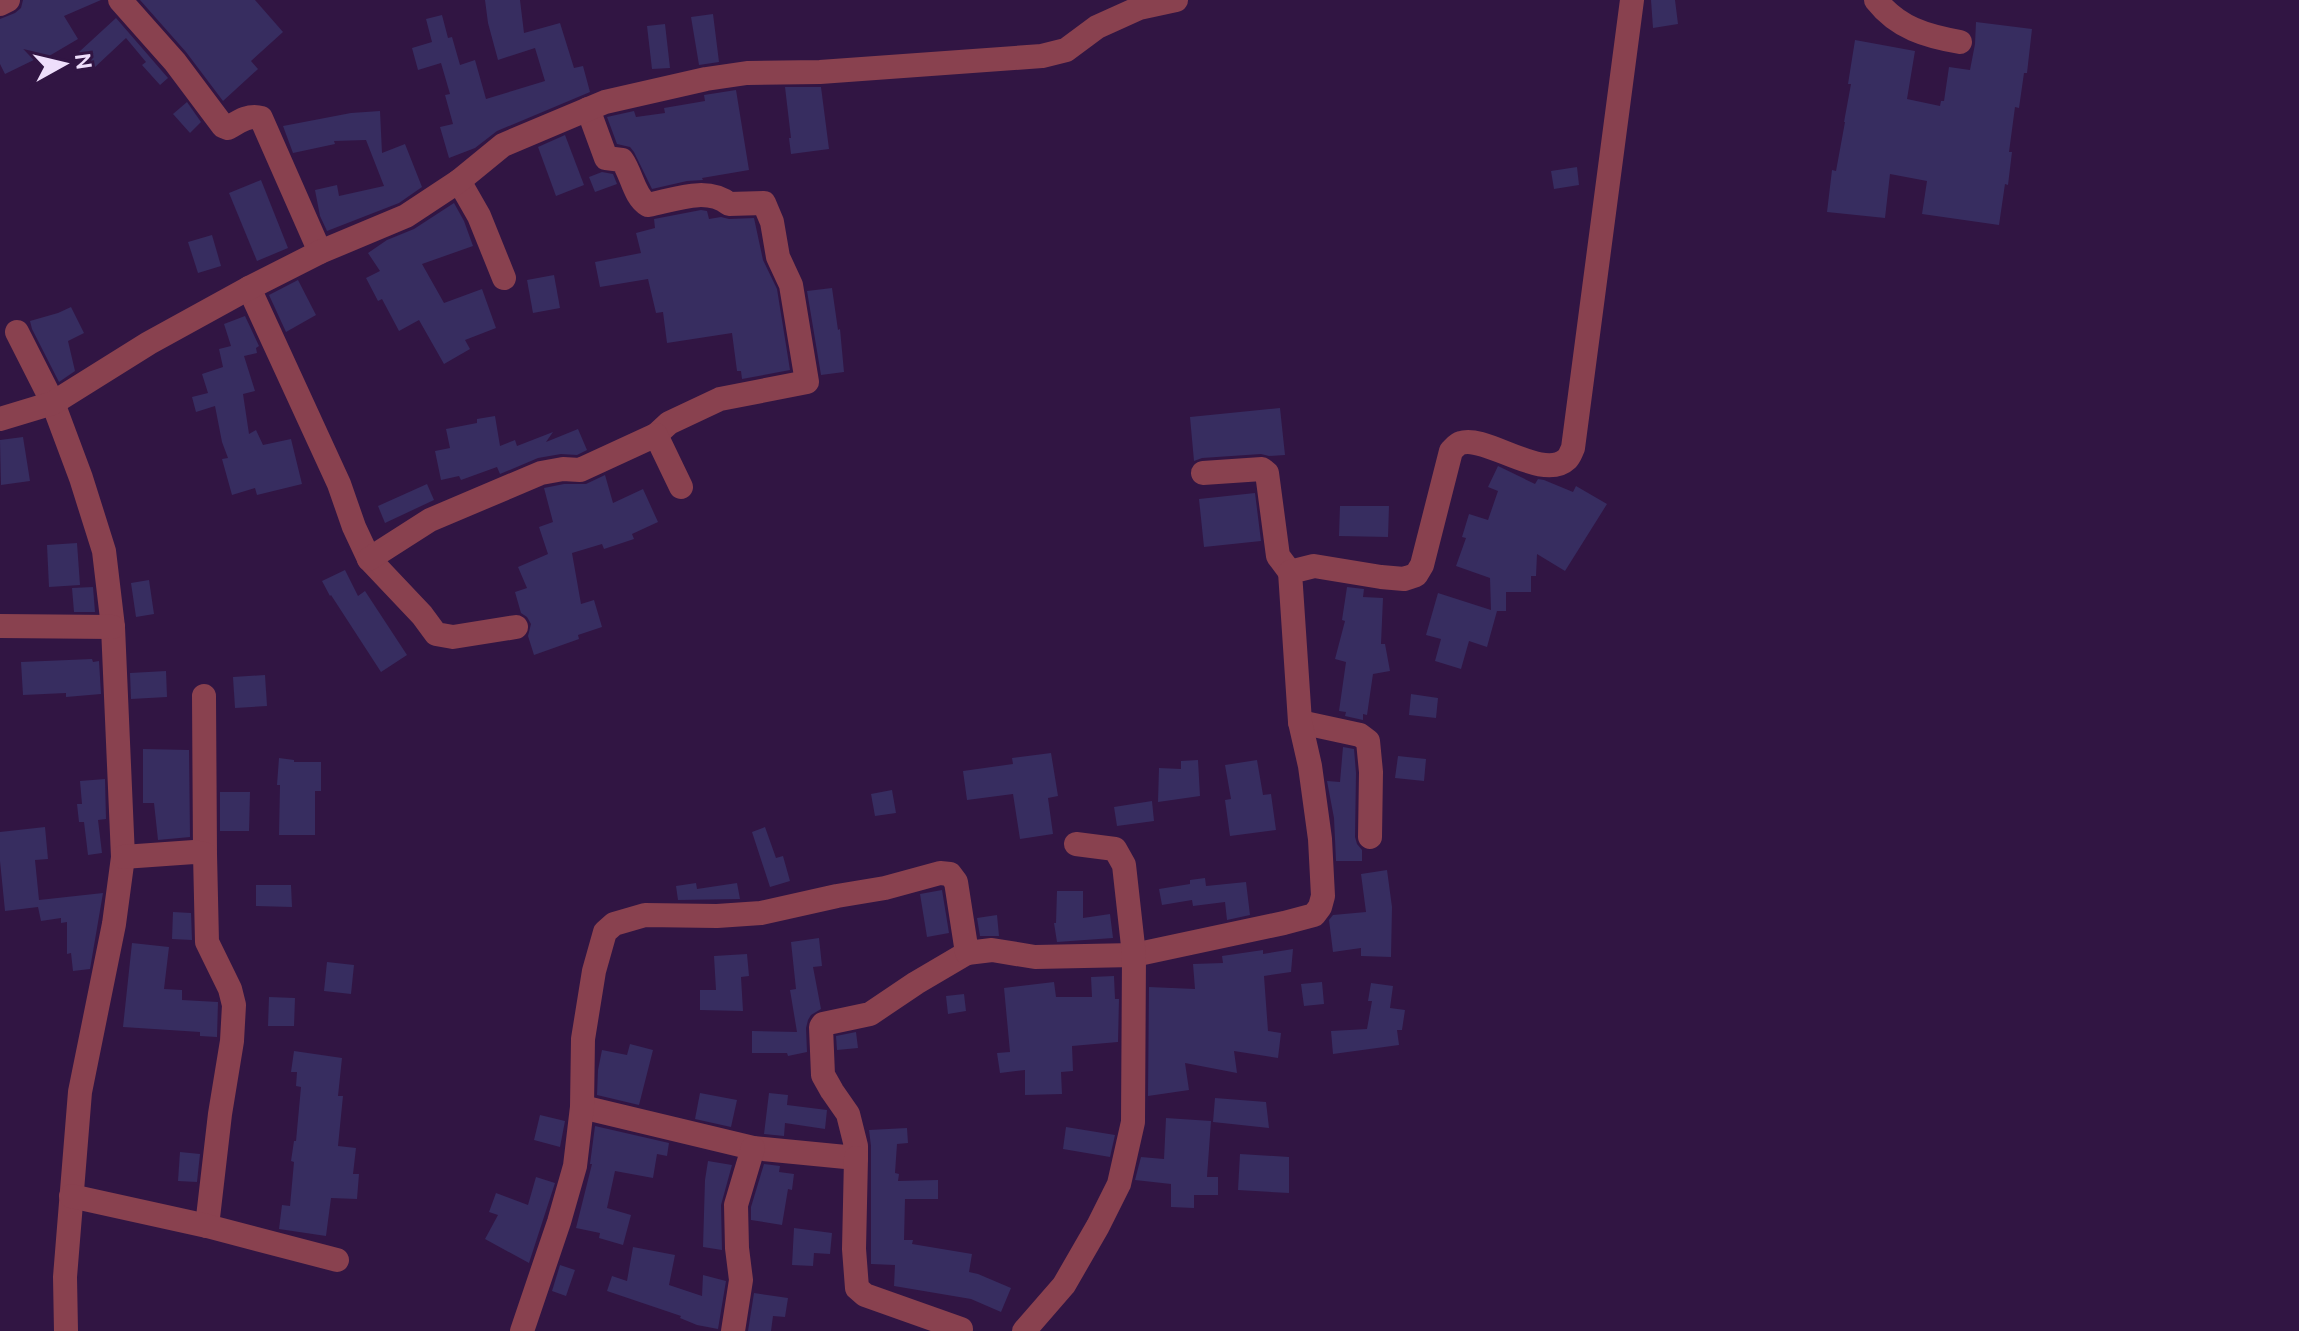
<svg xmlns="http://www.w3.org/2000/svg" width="2299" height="1331" viewBox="0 0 2299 1331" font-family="Ubuntu,sans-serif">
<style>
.building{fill:#372d60}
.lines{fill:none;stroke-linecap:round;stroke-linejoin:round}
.minor{stroke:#89414f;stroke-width:24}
</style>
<rect width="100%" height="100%" fill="#311543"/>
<!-- building -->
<g class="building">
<path d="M23 0H101L64 16 78 39 44 59 42 56 5 74 0 64V19L15 13 21 8Z"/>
<path d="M140 0H255L283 32 251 61 258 69 223 101 186 52Z"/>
<path d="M485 0H520L524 33 560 23 574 68 583 66 590 92 497 131 475 148 449 158 440 127 453 124 445 95 450 94 441 63 418 70 412 48 432 42 426 19 442 15 448 38 452 37 460 65 475 60 486 99 545 81 535 48 498 60 488 23Z"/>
<path d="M1651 0H1675L1678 24 1653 28Z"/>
<path d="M713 14 719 62 699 65 691 17Z"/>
<path d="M116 18 168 78 160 85 142 65 146 62 126 38 94 68 79 52Z"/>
<path d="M1976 22 2032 29 2027 73H2024L2019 108 2015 107 2009 152H2012L2008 185 2005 184 1999 225 1922 214 1927 181 1890 174 1885 218 1827 212 1832 170 1836 171 1845 122H1844L1851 84H1848L1855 40 1915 51 1907 99 1940 106 1941 101H1944L1949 67 1970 70 1975 44Z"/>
<path d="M665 24 670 68 652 69 647 26Z"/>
<path d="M785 87H821L829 149 791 154 789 138H791Z"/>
<path d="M736 90 749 170 702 178 703 180 687 181 652 189 634 152 630 147 617 144 607 117 634 111 636 117 665 113 664 108 705 101 704 95Z"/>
<path d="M187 102 201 122 190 133 173 114Z"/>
<path d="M380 111 382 153 405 144 422 187 399 203 327 231 320 216 315 190 337 185 339 196 384 186 366 140 334 141 335 144 293 153 283 126 351 113Z"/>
<path d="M565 135 584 185 556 196 538 147Z"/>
<path d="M1577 167 1579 185 1554 189 1551 171Z"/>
<path d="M602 172 613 174 617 184 595 192 589 177Z"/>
<path d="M261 180 288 248 257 261 229 193Z"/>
<path d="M454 203 464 221 473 246 422 264 444 303 482 289 496 328 465 340 470 349 444 364 419 320 399 331 382 299 378 301 366 278 380 271 368 253 387 240 414 229Z"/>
<path d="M701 210 707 211 709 219 721 217 729 219 754 218 763 260 777 289 790 370 742 379 741 371H737L732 333 667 343 663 312 656 313 648 279 600 287 595 262 641 253 636 233 655 228 654 219Z"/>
<path d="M212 235 221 266 198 273 188 242Z"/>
<path d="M554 275 560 308 533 313 527 280Z"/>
<path d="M298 280 316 315 286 332 269 295Z"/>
<path d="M832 288 838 330 840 329 844 372 821 375 807 291Z"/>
<path d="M71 307 84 333 68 341 75 371 59 382 32 329 30 321 58 313Z"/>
<path d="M245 316 259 346 256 348 257 353 244 356 255 391 243 394 249 434 256 430 263 445 291 439 302 484 257 495 255 488 232 495 222 459 228 458 222 442 215 406 196 412 192 397 208 393 202 374 223 367 219 349 231 346 224 324Z"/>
<path d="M1280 408 1285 455 1269 456 1261 454 1202 458 1194 461 1190 417Z"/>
<path d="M495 416 500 446 515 440 517 446 553 432 546 442 578 429 587 450 577 455 561 454 538 458 500 474 497 467 461 480 459 476 441 480 435 451 450 448 446 429 477 423V419Z"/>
<path d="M23 437 30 481 1 485 0 440Z"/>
<path d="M1498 466 1535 484 1538 479 1544 480 1573 492 1576 486 1607 504 1565 571 1537 554 1536 576H1531V592H1506V611H1497L1487 647 1469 641 1461 669 1435 661 1441 639 1426 635 1438 593 1491 610 1490 578 1456 566 1466 538 1462 537 1469 514 1488 520 1498 491 1488 487Z"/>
<path d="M605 475 613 503 643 489 658 522 632 534 634 539 604 549 602 544 572 553 581 604 594 600 602 627 578 635 579 639 534 655 528 636 531 624 527 617 521 613 515 592 527 588 518 567 548 554 539 527 553 522 544 488 564 484H586Z"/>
<path d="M427 484 434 500 385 523 378 506Z"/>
<path d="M1255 493 1261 541 1204 547 1199 499Z"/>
<path d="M1340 506H1389L1388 537 1339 536Z"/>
<path d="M77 543 80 585 49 587 47 545Z"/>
<path d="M345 570 358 596 365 591 407 655 381 672 331 595 330 596 322 581Z"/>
<path d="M149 580 154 614 136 617 131 583Z"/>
<path d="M93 587 95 612H74L72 588Z"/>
<path d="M1347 587 1364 589 1363 597 1383 598 1381 644H1385L1390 671 1373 674 1367 715 1363 714V720L1345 716 1346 712 1339 711 1346 662 1335 659 1345 621 1342 620Z"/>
<path d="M92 659 93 662 99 661 101 694 66 697V693L23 695 21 662Z"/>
<path d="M166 671 167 697 131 699 130 673Z"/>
<path d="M265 675 267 706 235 708 233 677Z"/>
<path d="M1411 694 1438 698 1436 718 1409 715Z"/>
<path d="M1343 747 1354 749 1356 773 1355 837 1357 844 1362 850V861H1336L1334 818 1327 781 1340 782Z"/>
<path d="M143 749 189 750 190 837 158 840 154 803H143Z"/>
<path d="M1051 753 1058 796 1048 798 1053 834 1020 839 1013 794 967 800 963 771 1013 764 1012 758Z"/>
<path d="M1398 756 1426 759 1424 781 1395 778Z"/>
<path d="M279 758 294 760V762H321V791H315V835H279L280 785H277Z"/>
<path d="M1198 760 1200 796 1158 802 1159 768 1181 769V761Z"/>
<path d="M1257 760 1263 795 1271 794 1276 830 1230 836 1225 800 1231 799 1225 765Z"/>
<path d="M105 779 106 819 98 820 102 853 88 855 84 822H79L77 804H82L80 781Z"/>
<path d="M892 790 896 813 875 816 871 794Z"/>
<path d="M220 792H250L249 831H220Z"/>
<path d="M1152 801 1154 821 1117 826 1114 807Z"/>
<path d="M45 827 48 859 35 860 39 900 103 893 90 969 73 971 71 953 67 954V922L61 923V918L41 921 38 907 5 911 0 861V832Z"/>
<path d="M765 827 776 858 783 856 790 881 770 887 752 832Z"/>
<path d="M1387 870 1392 907 1391 957 1361 956V948L1333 952 1329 920 1333 915 1366 912 1361 874Z"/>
<path d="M1205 878 1206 886 1246 882 1250 915 1227 920 1225 902 1193 906 1192 900 1162 905 1159 889 1190 884V880Z"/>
<path d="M696 883 697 889 737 883 740 899 678 900 676 886Z"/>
<path d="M256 885H291L292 907 256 906Z"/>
<path d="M942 890 949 933 927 937 920 894Z"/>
<path d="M1057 891H1083V918L1110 914 1113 938 1057 942 1054 923H1056Z"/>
<path d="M173 912 191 913 192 940 172 939Z"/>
<path d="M997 915 999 936H980L977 918Z"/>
<path d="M819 938 822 966 813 967 821 1009 811 1015 808 1020 806 1028 807 1052 788 1056 787 1053H752V1031L797 1032 790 990 796 989 791 942Z"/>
<path d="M132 943 169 947 164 989 182 990V1000L218 1002 217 1037 200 1036V1032L123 1027Z"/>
<path d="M1293 949 1291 972 1264 976 1268 1031 1281 1033 1278 1058 1234 1051 1237 1073 1185 1063 1189 1090 1148 1096 1149 987 1195 989 1193 964 1223 963 1222 956 1263 950V954Z"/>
<path d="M747 954 749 976 741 977 743 1011 700 1010V990H716L714 956Z"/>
<path d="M327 962 354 965 351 994 324 991Z"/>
<path d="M1114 976 1115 999H1119L1118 1042 1072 1046 1073 1071 1061 1072 1062 1094 1025 1095V1070L1000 1073 997 1053 1010 1052 1004 988 1054 982 1056 997H1092L1091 977Z"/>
<path d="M1322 982 1324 1004 1304 1006 1301 984Z"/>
<path d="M1371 983 1393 986 1390 1008 1405 1010 1402 1030H1397L1399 1045 1333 1054 1331 1031 1367 1029 1372 1001H1368Z"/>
<path d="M964 994 966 1011 948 1014 946 996Z"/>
<path d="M269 997 295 998 294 1026H268Z"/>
<path d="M856 1032 858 1048 837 1050 836 1036Z"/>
<path d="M630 1044 653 1050 639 1105 597 1095 598 1070 602 1050 627 1055Z"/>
<path d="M294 1051 342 1058 338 1096H343L338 1146 356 1148 353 1174H359L357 1199 331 1198 326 1236 279 1229 282 1205 290 1206 294 1162 291 1161 294 1141H296L301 1087 296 1086 297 1072H291Z"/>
<path d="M700 1093 737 1100 731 1127 695 1119Z"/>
<path d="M769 1093 788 1095 787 1105 827 1110 825 1129 785 1123 784 1136 764 1134Z"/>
<path d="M1215 1098 1266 1102 1269 1128 1213 1122Z"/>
<path d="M540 1115 565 1121 560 1147 534 1140Z"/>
<path d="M1166 1118 1211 1121 1207 1177H1218V1195H1194V1208L1171 1207V1184L1135 1180 1141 1157 1164 1159Z"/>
<path d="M595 1126 669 1143 667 1156 657 1154 653 1178 615 1171 607 1208 631 1215 623 1245 599 1238 600 1233 576 1228 592 1164H590Z"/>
<path d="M1066 1127 1115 1135 1110 1157 1063 1149Z"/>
<path d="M907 1128 908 1143 897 1144 895 1173 899 1174 898 1181 938 1180V1199H905L904 1240H913L912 1244 972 1254 969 1272 978 1274 1011 1288 1001 1312 971 1299 894 1286 895 1265 871 1264V1146L869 1130Z"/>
<path d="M180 1152 200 1154 197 1182 178 1181Z"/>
<path d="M1240 1154 1289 1157V1193L1238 1190Z"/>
<path d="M708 1161 732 1165 721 1205 722 1250 703 1247 705 1180Z"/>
<path d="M764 1164 780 1166 779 1172 794 1174 792 1190 788 1189 782 1225 751 1220V1207Z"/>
<path d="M536 1177 555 1183 529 1263 485 1239 498 1215 489 1212 496 1193 528 1205Z"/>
<path d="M794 1228 832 1233 830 1254 814 1253 813 1266 792 1265Z"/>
<path d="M633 1247 675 1255 669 1285 702 1296 703 1275 726 1281 718 1329 697 1325 680 1318 681 1316 607 1291 612 1276 627 1281Z"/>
<path d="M560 1265 575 1270 566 1296 552 1291Z"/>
<path d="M754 1293 788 1298 785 1317 773 1316 771 1331H748Z"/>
</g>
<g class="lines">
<!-- minor -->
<g class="minor">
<path d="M120 0 175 62 223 126 228 128C238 122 249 114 261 118L320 252"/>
<path d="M1876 0C1898 28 1926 36 1960 42"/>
<path d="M0 4 8 0"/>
<path d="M588 109 606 158 622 160C632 174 634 197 648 205 674 200 707 186 729 204L764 203 772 222 778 257 791 285 807 382 720 399 669 423 656 435"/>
<path d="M459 181 479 216 504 278"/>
<path d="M249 288 339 484 354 527 369 559 422 615 436 634 453 637 516 627"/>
<path d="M17 332 53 403 81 478 104 551 113 627 123 857 114 924 80 1092 65 1277 66 1331"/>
<path d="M0 419 53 403 149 343 249 288 320 252 406 216 459 181 503 145 605 102 706 79 747 73 820 72 1042 56 1066 50 1097 27 1139 8 1176 0"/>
<path d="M1203 473 1262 469 1267 473 1278 556 1290 572"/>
<path d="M369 559 430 520 541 473 563 469 580 470 656 435 681 487"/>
<path d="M0 626 113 627"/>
<path d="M204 696 205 854"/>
<path d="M1300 722 1360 735 1368 741 1371 772 1370 837"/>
<path d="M123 857 194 852 205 854 207 942 230 989 234 1005 232 1041 220 1114 207 1226"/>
<path d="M582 1107 753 1148 856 1158V1146L848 1114 832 1091 823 1075 821 1027 823 1024 870 1014 916 983 967 953"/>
<path d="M856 1158 854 1249 857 1288 865 1295 961 1329"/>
<path d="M71 1196 207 1226 337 1260"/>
<path d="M522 1331 559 1222 575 1166 582 1107 583 1039 594 971 605 932 614 924 645 915 717 916 761 913 837 896 885 888 940 873 950 874 956 882 967 953 992 950 1035 957 1134 955 1284 923 1314 915 1320 907 1323 896 1320 839 1310 766 1300 722 1290 572 1314 566 1381 577 1404 579 1416 575 1422 565 1451 451C1454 448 1457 444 1461 443 1485 434 1543 482 1567 459 1570 456 1571 452 1573 448L1632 0"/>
<path d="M733 1331 741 1280 737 1248 736 1205 753 1148"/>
<path d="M1024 1331 1064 1285 1098 1226 1119 1184 1133 1122 1134 955 1124 865 1115 849 1076 844"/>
</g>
</g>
<!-- north arrow -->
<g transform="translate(64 64) rotate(82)" stroke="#311543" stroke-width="6" paint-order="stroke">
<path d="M0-6L14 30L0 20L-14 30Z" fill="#eedefb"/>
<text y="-12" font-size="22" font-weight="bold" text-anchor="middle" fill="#eedefb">N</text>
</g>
</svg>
